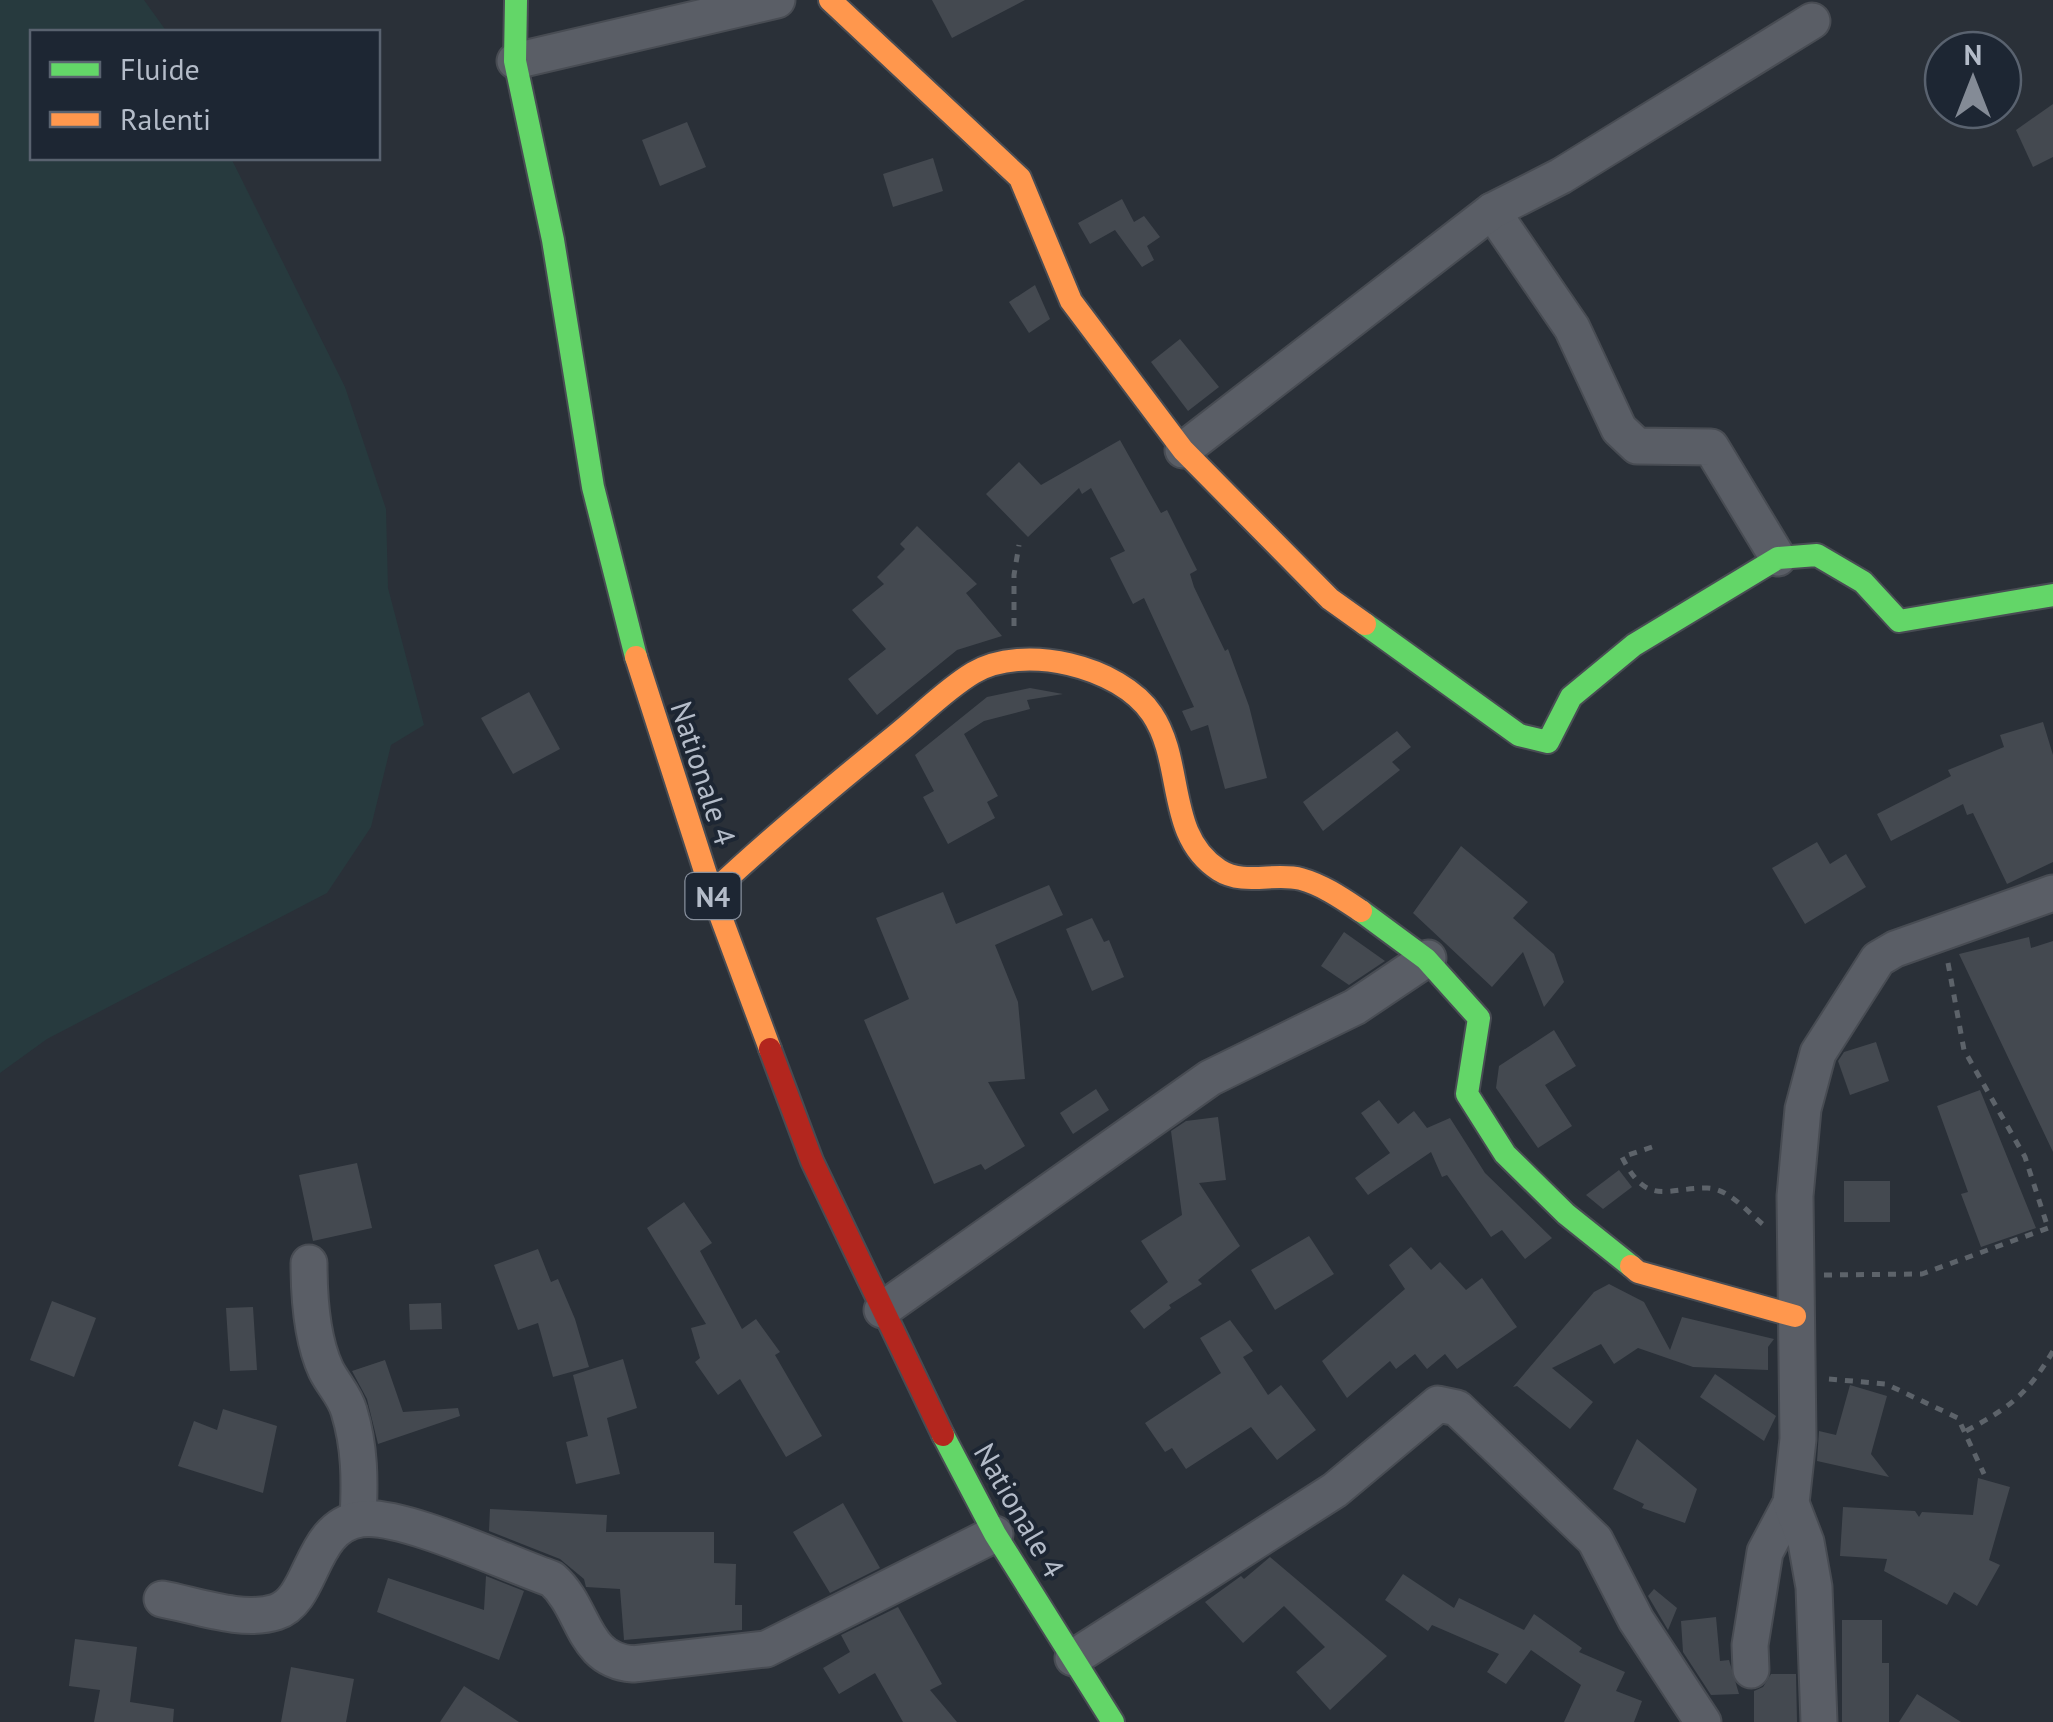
<svg xmlns="http://www.w3.org/2000/svg" width="2053" height="1722" viewBox="0 0 2053 1722" font-family="'PT Sans',sans-serif">
<style>
.green{fill:#273a3e}
.building{fill:#444950}
.lines{fill:none;stroke-linecap:round;stroke-linejoin:round}
.street-casing{stroke:#484c53;stroke-width:39}
.fast-casing{stroke:#484c53;stroke-width:26}
.slow-casing{stroke:#484c53;stroke-width:26}
.jam-casing{stroke:#484c53;stroke-width:26}
.path{stroke:#5d636a;stroke-width:5;stroke-dasharray:8 8;stroke-linecap:butt}
.street{stroke:#5a5e66;stroke-width:35}
.fast{stroke:#63d668;stroke-width:22}
.slow{stroke:#ff974d;stroke-width:22}
.jam{stroke:#b3261e;stroke-width:22}
.labels{text-anchor:middle;dominant-baseline:central;stroke-width:8;stroke-linejoin:round;paint-order:stroke}
.shield{fill:#1d2633;stroke:#878f9c;stroke-width:2.5}
.shield-label{font-size:28px;font-weight:bold;fill:#b4bcc9}
.street-label{font-size:30px;fill:#b4bcc9;stroke:#1d2633}
</style>
<rect width="100%" height="100%" fill="#2a3038"/>
<!-- green -->
<path class="green" d="M0 0H144L167 32H32V158H231L345 387 386 509 388 588 424 725 391 745 371 827 327 893 47 1039 0 1073Z"/>
<!-- building -->
<g class="building">
<path d="M932 0H1025L952 38Z"/>
<path d="M2053 104V157L2033 167 2016 130Z"/>
<path d="M687 122 706 167 660 186 642 140Z"/>
<path d="M933 158 943 191 893 207 883 174Z"/>
<path d="M1122 199 1134 222 1144 216 1160 237 1147 246 1154 260 1142 267 1115 230 1090 244 1078 223Z"/>
<path d="M1035 285 1050 319 1029 333 1009 302Z"/>
<path d="M1180 339 1219 387 1188 411 1151 362Z"/>
<path d="M1120 440 1161 513 1167 510 1197 570 1190 574 1194 587 1225 651 1228 649 1249 706 1267 778 1225 789 1208 725 1191 731 1182 711 1194 707 1144 598 1133 604 1110 558 1125 551 1091 488 1082 494 1079 488 1028 537 986 494 1019 462 1041 485Z"/>
<path d="M917 526 977 584 966 593 1002 636 957 650 877 715 848 679 886 649 852 610 884 584 877 577 905 549 900 544Z"/>
<path d="M1030 688 1063 694 1027 700 1030 709 984 721 964 734 998 796 987 802 995 818 948 844 923 797 934 791 915 755 987 697Z"/>
<path d="M529 692 560 749 513 774 481 718Z"/>
<path d="M2043 722 2053 755V862L2007 884 1973 813 1967 815 1963 804 1891 841 1877 814 1951 776 1948 770 2004 747 2000 735Z"/>
<path d="M1397 731 1411 747 1392 762 1400 770 1323 831 1303 802Z"/>
<path d="M1817 842 1830 864 1846 854 1866 887 1805 924 1772 868Z"/>
<path d="M1461 846 1528 902 1513 918 1554 954 1564 982 1544 1007 1523 952 1492 987 1413 913Z"/>
<path d="M1049 885 1063 915 995 945 1018 1002 1025 1079 988 1082 1025 1146 985 1170 981 1164 934 1184 864 1020 909 999 876 918 943 892 956 924Z"/>
<path d="M1092 918 1104 942 1109 940 1124 977 1092 991 1066 929Z"/>
<path d="M1344 932 1385 961 1349 985 1321 966Z"/>
<path d="M2029 937 2031 948 2053 941V1152L1959 954Z"/>
<path d="M1554 1030 1576 1066 1545 1085 1572 1126 1538 1148 1496 1088 1499 1066Z"/>
<path d="M1876 1042 1889 1081 1850 1095 1838 1061 1844 1052Z"/>
<path d="M1096 1089 1109 1110 1073 1134 1060 1113Z"/>
<path d="M1980 1090 2036 1228 1981 1247 1961 1194 1968 1192 1937 1106Z"/>
<path d="M1379 1100 1398 1124 1414 1111 1427 1128 1450 1118 1485 1173 1552 1238 1525 1259 1502 1230 1491 1237 1447 1175 1442 1177 1431 1152 1368 1195 1355 1178 1390 1153 1361 1113Z"/>
<path d="M1218 1117 1226 1180 1199 1183 1240 1246 1198 1280 1202 1284 1169 1305 1171 1308 1144 1329 1130 1311 1168 1282 1141 1241 1182 1215 1171 1131 1186 1121Z"/>
<path d="M357 1163 372 1228 313 1241 299 1175Z"/>
<path d="M1619 1170 1632 1187 1603 1209 1586 1195Z"/>
<rect x="1844" y="1181" width="46" height="41"/>
<path d="M684 1202 712 1243 700 1251 742 1329 756 1319 780 1352 775 1355 822 1436 786 1457 740 1379 718 1395 695 1362 700 1358 691 1328 706 1324 647 1228Z"/>
<path d="M1309 1236 1334 1274 1275 1310 1251 1270Z"/>
<path d="M1411 1247 1431 1270 1440 1262 1466 1290 1482 1278 1517 1327 1457 1369 1445 1354 1427 1369 1415 1354 1396 1369 1390 1361 1347 1398 1322 1361 1405 1289 1389 1265Z"/>
<path d="M538 1249 551 1282 558 1279 575 1319 589 1367 553 1377 538 1323 518 1330 494 1265Z"/>
<path d="M1609 1284 1644 1302 1670 1350 1682 1317 1774 1339 1768 1347V1370L1693 1367 1638 1348 1614 1364 1601 1344 1552 1368 1593 1402 1570 1429 1517 1386 1513 1387 1594 1292Z"/>
<path d="M52 1301 96 1318 74 1377 30 1360Z"/>
<path d="M441 1303 442 1329 410 1330 409 1304Z"/>
<path d="M253 1307 257 1370 230 1371 226 1308Z"/>
<path d="M1230 1320 1253 1351 1243 1357 1268 1395 1281 1385 1316 1430 1277 1460 1251 1427 1186 1469 1172 1448 1165 1452 1145 1423 1221 1373 1200 1338Z"/>
<path d="M623 1359 637 1408 607 1418 620 1474 576 1484 566 1442 588 1436 573 1375Z"/>
<path d="M385 1360 403 1412 458 1408 460 1416 378 1444 367 1399 352 1371Z"/>
<path d="M1715 1374 1776 1416 1764 1441 1700 1397Z"/>
<path d="M1850 1385 1887 1396 1871 1454 1889 1477 1817 1461 1819 1431 1836 1435Z"/>
<path d="M223 1409 277 1426 263 1493 178 1466 194 1421 217 1430Z"/>
<path d="M1637 1439 1697 1489 1685 1523 1642 1508 1644 1504 1613 1489Z"/>
<path d="M1978 1478 2010 1487 1989 1560 2000 1565 1977 1606 1954 1592 1947 1605 1884 1571 1887 1559 1840 1556 1843 1507 1915 1511 1919 1517 1922 1512 1973 1515Z"/>
<path d="M843 1503 880 1568 830 1593 793 1532Z"/>
<path d="M490 1509 607 1515 606 1532H714V1563L736 1564 735 1605H742V1630L624 1640 620 1589 586 1587 584 1579 560 1559 489 1531Z"/>
<path d="M1270 1557 1387 1656 1330 1710 1296 1672 1325 1647 1284 1606 1243 1643 1205 1602 1241 1576 1244 1579Z"/>
<path d="M1403 1574 1454 1608 1459 1598 1524 1630 1534 1614 1582 1648 1579 1652 1625 1672 1616 1691 1642 1701 1634 1722H1564L1581 1685 1531 1650 1506 1684 1487 1672 1499 1654 1432 1625 1428 1631 1385 1600Z"/>
<path d="M486 1576 524 1591 499 1660 377 1612 388 1578 484 1610Z"/>
<path d="M1654 1589 1677 1608 1668 1630 1648 1596Z"/>
<path d="M898 1607 942 1684 930 1690 957 1722H903L875 1673 839 1694 823 1668 850 1652 841 1635Z"/>
<path d="M1716 1617 1720 1661 1729 1660 1739 1694 1711 1695 1683 1652 1681 1621Z"/>
<path d="M1842 1620H1882V1663H1889V1722H1842Z"/>
<path d="M75 1639 137 1647 130 1702 174 1709 173 1722H94L100 1690 69 1686Z"/>
<path d="M291 1667 354 1679 346 1722H281Z"/>
<path d="M1771 1674H1796L1797 1722H1754V1691L1763 1687Z"/>
<path d="M464 1686 519 1722H440Z"/>
<path d="M1917 1694 1961 1722H1899Z"/>
</g>
<g class="lines">
<defs>
<g id="street">
<path d="M515 61 777 0"/>
<path d="M1492 211 1572 328 1619 429 1637 446 1711 447 1778 558"/>
<path d="M1183 450 1492 211 1561 176 1812 21"/>
<path d="M309 1263C309 1295 312 1340 326 1370 333 1384 345 1396 349 1411 360 1447 360 1481 358 1519"/>
<path d="M882 1310 1210 1078 1355 1007 1428 958"/>
<path d="M162 1599C195 1605 243 1623 276 1612 314 1600 309 1526 361 1519 401 1513 508 1564 552 1579 586 1609 581 1660 633 1664L766 1649 995 1534"/>
<path d="M1073 1658 1335 1490 1438 1404 1457 1408 1595 1540 1636 1620 1703 1722"/>
<path d="M1751 1670 1750 1645 1765 1552 1791 1503"/>
<path d="M1819 1722 1814 1587 1806 1542 1791 1503 1798 1439 1795 1196 1803 1109 1818 1053 1878 959 1895 949 2053 893"/>
</g>
<g id="fast">
<path d="M516 0 515 61 553 240 593 487 636 657"/>
<path d="M1365 624 1519 735 1548 742 1571 697 1634 645 1778 558 1817 555 1863 582 1899 621 2053 595"/>
<path d="M1361 911 1426 959 1479 1018 1467 1094 1505 1154 1566 1214 1631 1266"/>
<path d="M943 1435 995 1534 1113 1722"/>
</g>
<g id="slow">
<path d="M830 0 1020 178 1071 301 1183 450 1330 599 1365 624"/>
<path d="M636 657 712 893 770 1049"/>
<path d="M712 893C771 837 833 786 896 735 921 715 945 690 973 673 1023 643 1120 666 1152 714 1185 763 1165 835 1219 870 1244 886 1275 872 1301 879 1323 885 1343 899 1361 911"/>
<path d="M1631 1266 1638 1272 1795 1316"/>
</g>
<path id="jam" d="M770 1049 812 1161 943 1435"/>
</defs>
<!-- street casing -->
<use href="#street" class="street-casing"/>
<!-- fast casing -->
<use href="#fast" class="fast-casing"/>
<!-- slow casing -->
<use href="#slow" class="slow-casing"/>
<!-- jam casing -->
<use href="#jam" class="jam-casing"/>
<!-- path -->
<g class="path">
<path d="M1014 626V575L1019 545"/>
<path d="M1948 963 1964 1050 2025 1157 2048 1228"/>
<path d="M1652 1147 1622 1157C1647 1207 1665 1188 1707 1188 1729 1188 1749 1214 1765 1226"/>
<path d="M1824 1275 1922 1274 2048 1228 2053 1231"/>
<path d="M1829 1379 1886 1384 1958 1418 1984 1474"/>
<path d="M1966 1431C2009 1408 2028 1394 2053 1351"/>
</g>
<!-- street -->
<use href="#street" class="street"/>
<!-- fast -->
<use href="#fast" class="fast"/>
<!-- slow -->
<use href="#slow" class="slow"/>
<!-- jam -->
<use href="#jam" class="jam"/>
</g>
<g class="labels">
<!-- shield labels -->
<rect class="shield" x="685.5" y="873" width="55" height="46" rx="8"/>
<g class="shield-label">
<text x="713" y="896">N4</text>
</g>
<!-- street labels -->
<g class="street-label">
<text transform="translate(704 773) rotate(72)">Nationale 4</text>
<text transform="translate(1020 1510) rotate(60)">Nationale 4</text>
</g>
</g>
<!-- legend -->
<rect x="30" y="30" width="350" height="130" fill="#1d2633" stroke="#59626f" stroke-width="2.5"/>
<rect x="50" y="62" width="50" height="15" fill="#63d668" stroke="#59626f" stroke-width="2.5"/>
<text x="120" y="80" font-size="30" fill="#b4bcc9">Fluide</text>
<rect x="50" y="112" width="50" height="15" fill="#ff974d" stroke="#59626f" stroke-width="2.5"/>
<text x="120" y="130" font-size="30" fill="#b4bcc9">Ralenti</text>
<!-- north arrow -->
<g transform="translate(1973 80)"><circle r="48" fill="#1d2633" stroke="#59626f" stroke-width="2.5"/>
<path d="M0-8L18 38L0 25L-18 38Z" fill="#848b96"/>
<text y="-15" font-size="28" font-weight="bold" text-anchor="middle" fill="#b4bcc9">N</text>
</g>
</svg>
